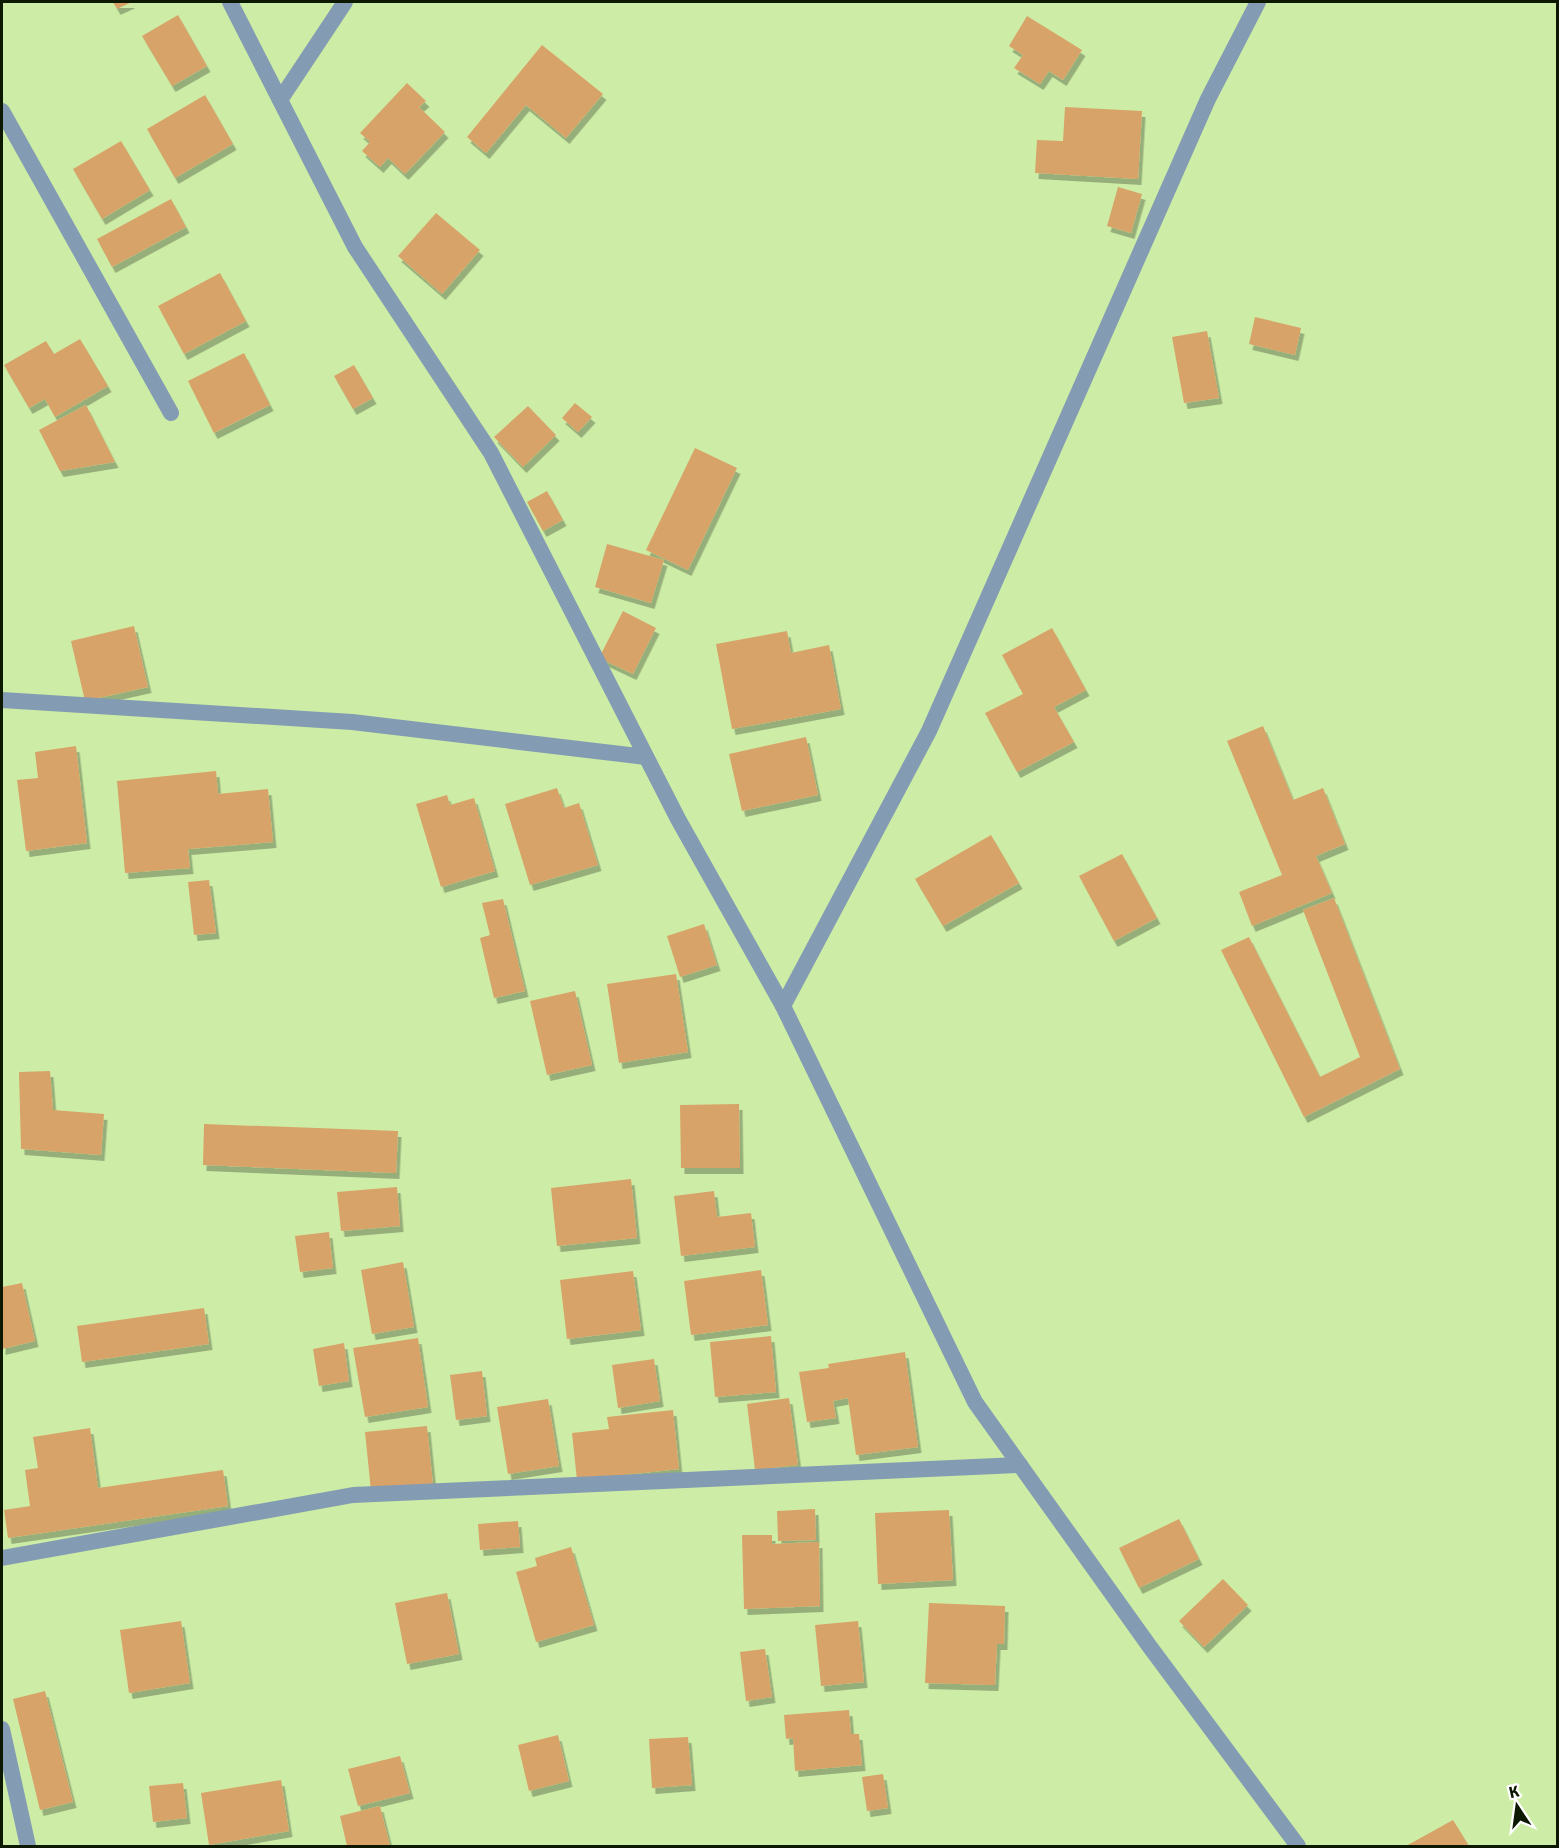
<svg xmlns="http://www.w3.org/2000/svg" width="1559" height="1848" viewBox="0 0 1559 1848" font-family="Signika,sans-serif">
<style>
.building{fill:#d8a368;filter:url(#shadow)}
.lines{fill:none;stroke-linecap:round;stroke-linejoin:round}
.minor{stroke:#849cb3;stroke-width:16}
</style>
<defs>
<filter id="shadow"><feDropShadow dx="3.5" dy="6" stdDeviation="0" flood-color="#0004"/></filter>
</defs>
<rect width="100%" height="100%" fill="#cdeda6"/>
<!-- building -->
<g class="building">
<path d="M113 2H132L117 9Z"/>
<path d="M178 15 207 66 172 86 142 36Z"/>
<path d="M1027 16 1082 50 1063 80 1049 71 1040 84 1014 68 1023 55 1009 46Z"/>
<path d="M542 45 603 94 566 138 526 105 486 153 467 137Z"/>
<path d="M407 83 426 101 419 107 445 132 405 174 388 158 380 167 362 151 370 142 360 133Z"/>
<path d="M205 95 233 144 175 178 147 129Z"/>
<path d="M1065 107 1142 111 1138 179 1035 173 1037 140 1063 141Z"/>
<path d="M121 141 150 190 102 219 73 169Z"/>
<path d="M1118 187 1142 194 1131 233 1107 226Z"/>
<path d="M171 199 186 227 112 267 97 239Z"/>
<path d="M436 213 480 250 442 294 398 256Z"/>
<path d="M220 273 246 321 184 354 158 306Z"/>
<path d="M1255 317 1301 328 1295 355 1249 344Z"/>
<path d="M1207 331 1219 398 1184 403 1172 337Z"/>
<path d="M80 339 108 386 55 417 45 399 29 408 4 365 46 341 54 354Z"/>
<path d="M244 353 270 405 214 433 188 381Z"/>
<path d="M354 365 373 398 353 409 334 376Z"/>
<path d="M575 403 592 417 578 432 562 418Z"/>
<path d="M86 405 115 462 60 471 39 430Z"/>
<path d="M528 406 556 435 523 467 494 437Z"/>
<path d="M695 448 737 468 688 570 646 550Z"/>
<path d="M547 491 563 520 543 531 527 502Z"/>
<path d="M607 544 664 560 651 603 595 587Z"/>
<path d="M623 611 656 628 633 674 599 658Z"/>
<path d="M134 626 148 687 85 701 71 641Z"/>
<path d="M1052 628 1086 690 1054 707 1074 742 1017 772 985 713 1023 694 1002 655Z"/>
<path d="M787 631 791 653 829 645 841 709 732 729 716 644Z"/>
<path d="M1263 726 1293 800 1323 788 1345 844 1316 856 1332 893 1252 926 1239 892 1282 875 1227 741Z"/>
<path d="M806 737 818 795 742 811 729 754Z"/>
<path d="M76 746 87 843 26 851 17 780 38 778 35 752Z"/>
<path d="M216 771 218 794 268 789 273 842 188 849 190 868 125 873 117 781Z"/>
<path d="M557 788 564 808 579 803 598 865 530 885 505 804Z"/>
<path d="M447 795 450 805 474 798 495 871 441 887 416 804Z"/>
<path d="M991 835 1019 883 943 926 915 879Z"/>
<path d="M1122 854 1157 918 1114 941 1079 876Z"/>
<path d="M209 880 216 933 194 935 188 882Z"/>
<path d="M1334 898 1400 1069 1304 1117 1221 950 1249 937 1320 1077 1360 1057 1303 910Z"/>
<path d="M503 899 525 991 494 998 480 938 490 935 482 903Z"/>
<path d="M704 924 717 965 680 977 667 936Z"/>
<path d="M676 974 688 1052 619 1063 607 984Z"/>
<path d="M575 991 592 1065 547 1075 530 1001Z"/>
<path d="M50 1071 53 1110 104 1114 101 1155 21 1149 19 1072Z"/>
<path d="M739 1104 740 1168H681L680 1105Z"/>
<path d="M204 1124 398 1131 396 1173 203 1165Z"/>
<path d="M631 1179 637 1238 557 1246 551 1188Z"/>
<path d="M397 1187 400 1226 341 1231 337 1192Z"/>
<path d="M714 1191 717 1217 751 1213 755 1247 681 1256 674 1196Z"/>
<path d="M329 1232 333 1268 300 1272 295 1236Z"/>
<path d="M403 1262 414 1327 372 1334 361 1270Z"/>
<path d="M761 1270 768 1325 691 1335 684 1281Z"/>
<path d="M633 1271 641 1330 567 1339 560 1280Z"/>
<path d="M22 1283 35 1341 2 1349V1287Z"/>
<path d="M204 1308 209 1344 82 1362 77 1326Z"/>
<path d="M771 1336 776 1392 715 1397 710 1342Z"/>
<path d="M418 1338 428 1407 365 1417 353 1348Z"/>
<path d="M344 1343 349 1381 319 1386 313 1349Z"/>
<path d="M905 1352 918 1447 856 1455 848 1398 833 1401 836 1418 807 1422 799 1372 829 1368 828 1364Z"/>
<path d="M654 1359 660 1401 618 1408 612 1365Z"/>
<path d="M482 1371 487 1416 456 1420 450 1375Z"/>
<path d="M789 1398 798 1465 755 1470 747 1404Z"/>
<path d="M548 1399 559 1466 508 1474 497 1407Z"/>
<path d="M673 1410 679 1469 577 1480 572 1433 609 1429 607 1417Z"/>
<path d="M427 1426 433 1485 371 1491 365 1432Z"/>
<path d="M90 1428 98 1488 223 1470 228 1506 8 1538 4 1510 30 1506 25 1470 38 1468 33 1437Z"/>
<path d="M815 1509 816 1540 778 1541 777 1511Z"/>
<path d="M949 1510 953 1580 878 1584 875 1513Z"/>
<path d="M1179 1519 1199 1559 1139 1588 1119 1548Z"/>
<path d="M518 1521 520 1547 480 1550 478 1524Z"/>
<path d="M742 1535H772V1544L819 1542 820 1606 744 1609Z"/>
<path d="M571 1547 594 1625 536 1642 516 1572 537 1566 535 1558Z"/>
<path d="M1223 1579 1248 1605 1204 1647 1179 1621Z"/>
<path d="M447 1593 459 1654 407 1664 395 1603Z"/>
<path d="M929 1603 1005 1606 1004 1644H997L995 1685 925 1683Z"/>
<path d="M181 1621 190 1683 129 1693 120 1630Z"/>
<path d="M858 1621 864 1682 821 1686 815 1625Z"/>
<path d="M765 1649 772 1697 746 1701 740 1652Z"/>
<path d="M45 1691 73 1802 40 1810 13 1699Z"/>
<path d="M849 1710 851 1734H859L862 1765 795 1771 793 1738 786 1739 784 1715Z"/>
<path d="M558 1735 569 1781 529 1791 518 1745Z"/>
<path d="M688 1737 692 1785 652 1788 649 1739Z"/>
<path d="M400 1756 410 1793 358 1806 348 1769Z"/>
<path d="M883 1774 888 1808 867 1811 862 1777Z"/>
<path d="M281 1780 289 1831 209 1845 201 1793Z"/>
<path d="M183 1783 187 1818 153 1822 149 1786Z"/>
<path d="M380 1806 390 1846H347L340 1816Z"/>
<path d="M1453 1820 1469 1846H1406Z"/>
</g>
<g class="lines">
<!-- minor -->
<g class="minor">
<path d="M230 2 355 247 491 453 678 819 783 1006 975 1402 1150 1647 1298 1846"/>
<path d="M280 100 345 2"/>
<path d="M2 111 171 413"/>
<path d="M2 700 352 722 646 757"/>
<path d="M783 1006 929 731 1208 99 1258 2"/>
<path d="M2 1558 353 1495 1020 1465"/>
<path d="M2 1729 28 1846"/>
</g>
</g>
<!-- border -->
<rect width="1559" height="1848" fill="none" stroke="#0d1800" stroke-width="6"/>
<!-- north arrow -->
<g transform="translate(1517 1806) rotate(347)" stroke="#ffffff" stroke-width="4.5" paint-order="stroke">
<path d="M0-4.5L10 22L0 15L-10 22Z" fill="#0d1800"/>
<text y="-9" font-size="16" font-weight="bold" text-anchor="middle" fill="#0d1800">K</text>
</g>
</svg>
